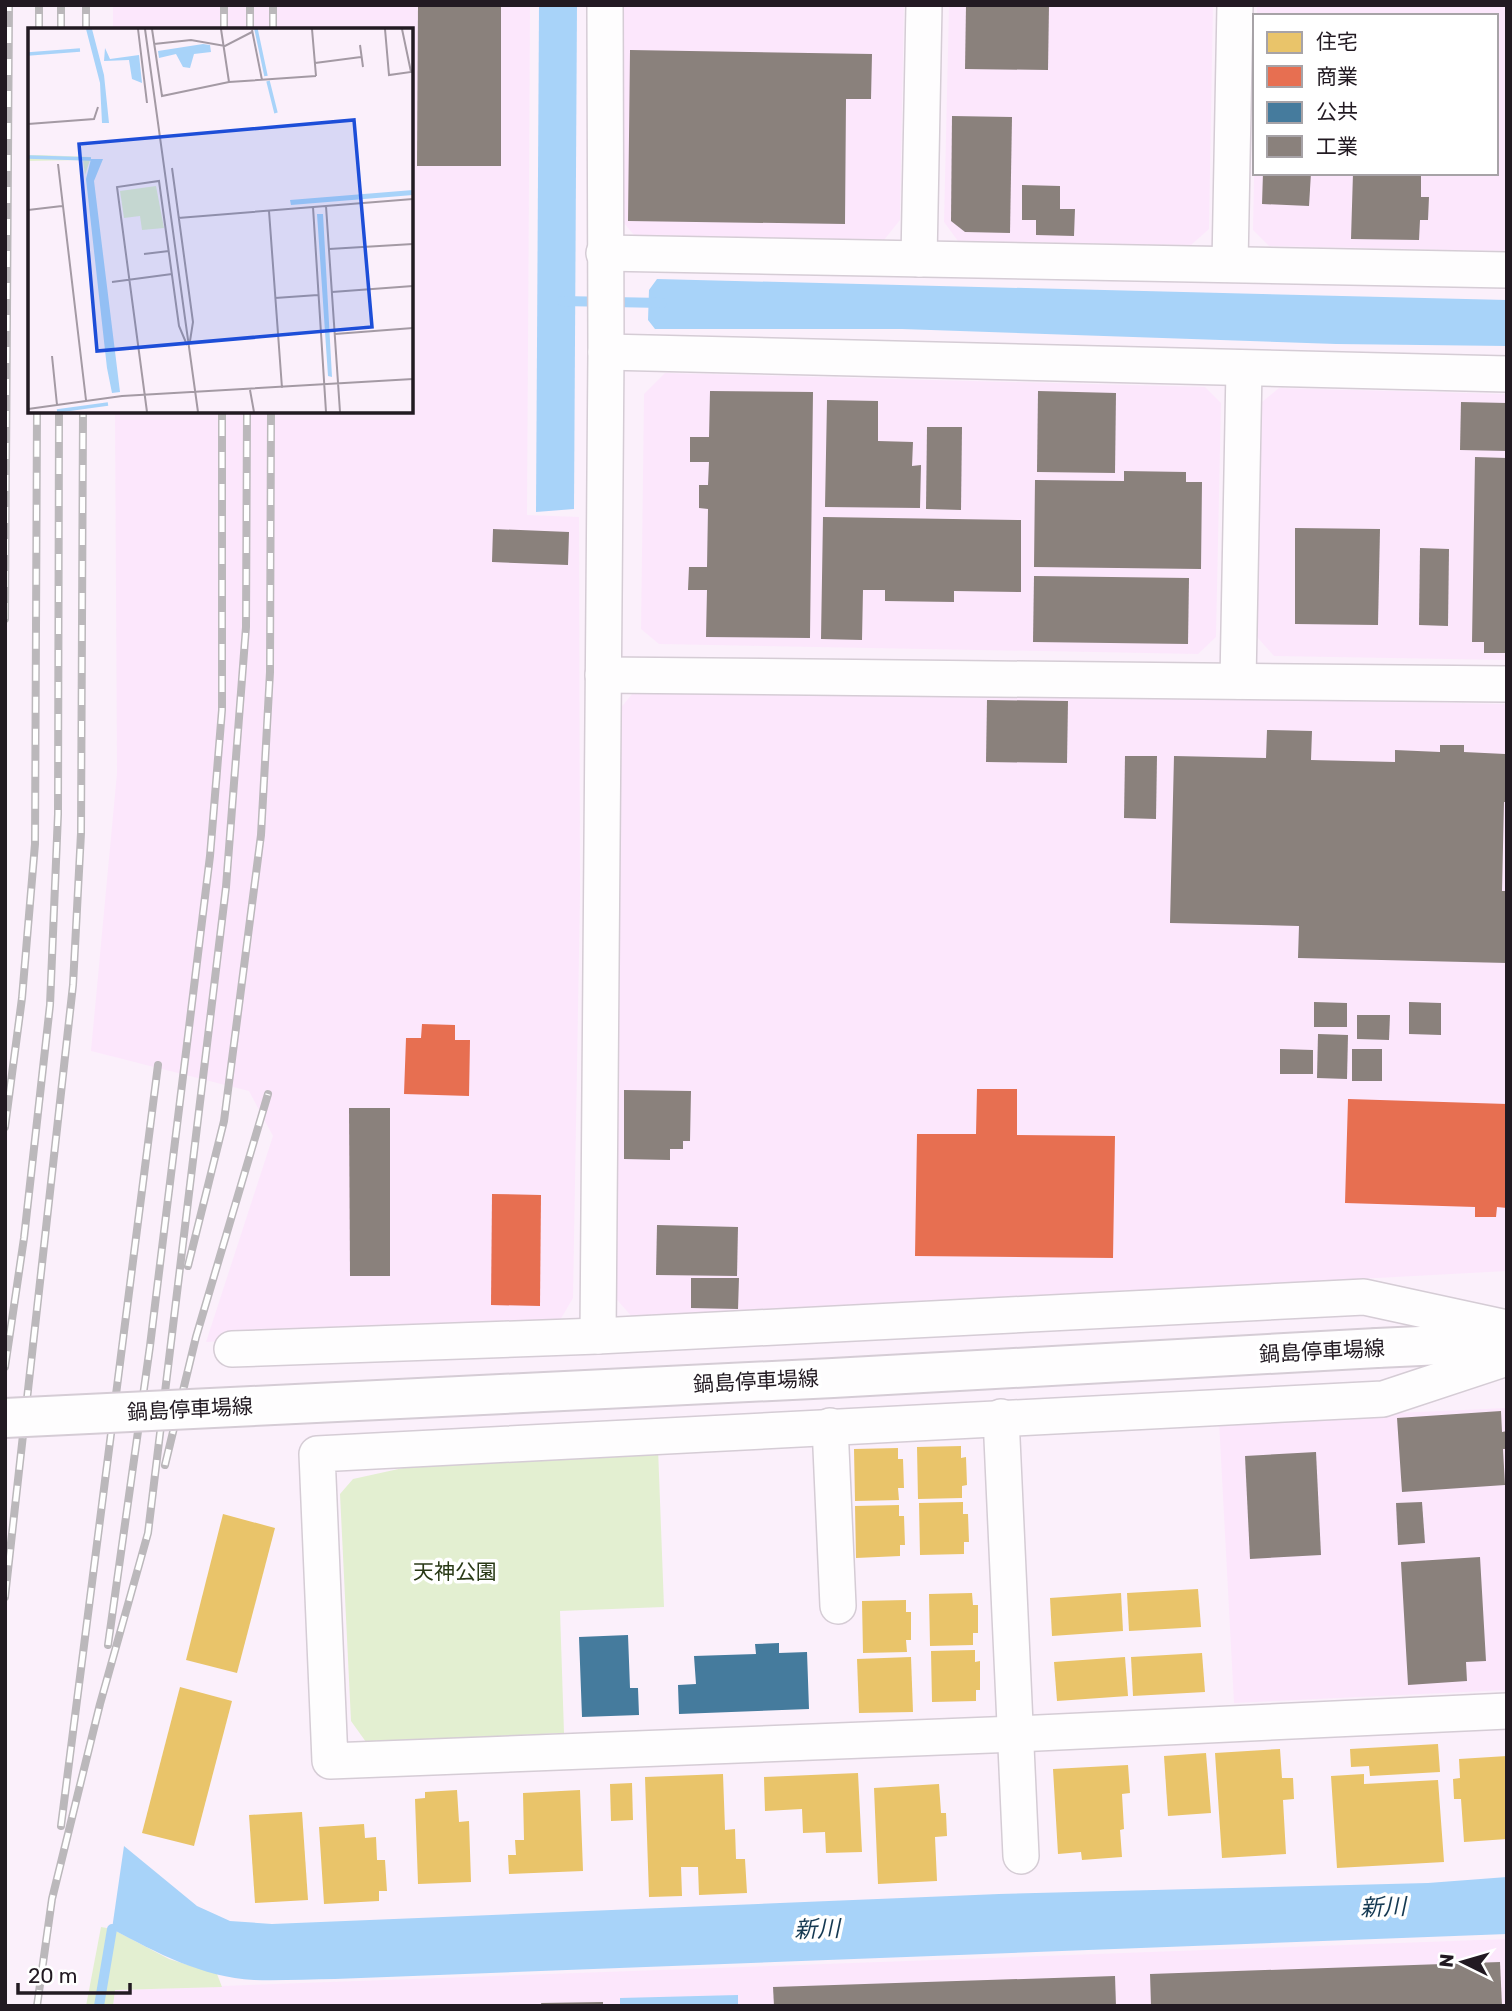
<svg xmlns="http://www.w3.org/2000/svg" width="1512" height="2011" viewBox="0 0 1512 2011" font-family="Rubik,'Noto Sans JP',sans-serif">
<style>
.built{fill:#fce7fc}
.green{fill:#e3efd1}
.water{fill:#a8d3f9}
.homes{fill:#e9c46a}
.shops{fill:#e76f51}
.public{fill:#457b9d}
.industry{fill:#8a817c}
.lines{fill:none;stroke-linecap:round;stroke-linejoin:round}
.stream{stroke:#a8d3f9;stroke-width:10}
.minor-casing{stroke:#d5ccd5;stroke-width:38}
.secondary-casing{stroke:#d5ccd5;stroke-width:42}
.minor{stroke:#fefdfe;stroke-width:35}
.secondary{stroke:#fefdfe;stroke-width:38}
.rail-casing{stroke:#bbb8bb;stroke-width:8}
.rail{stroke:#fff;stroke-width:5;stroke-dasharray:16;stroke-linecap:butt}
.secondary-bridge-casing{stroke:#d5ccd5;stroke-width:42;stroke-linecap:butt}
.secondary-bridge{stroke:#fefdfe;stroke-width:38}
.labels{text-anchor:middle;dominant-baseline:central;stroke-width:7;stroke-linejoin:round;paint-order:stroke}
.street-label{font-size:21px;fill:#221a22;stroke:#fff}
.park-label{font-size:21px;fill:#293916;stroke:#fff}
.water-label{font-size:23px;font-style:italic;fill:#153952;stroke:#fff}
.inset-river{fill:none;stroke:#a8d3f9;stroke-width:3.5}
.inset-road{fill:none;stroke:#a49aa4;stroke-width:2}
.view{fill:#1d4ed8;fill-opacity:0.15;stroke:#1d4ed8;stroke-width:3.5}
.inset-edge{fill:none;stroke:#221a22;stroke-width:3.5}
</style>
<rect width="100%" height="100%" fill="#fbf0fb"/>
<!-- built -->
<g class="built">
<path d="M113 5H530L527 515 579 517 580 895 573 1298 559 1322 206 1342 273 1136 249 1091 91 1051 117 773 115 411H411V30H113Z"/>
<path d="M620 5H904L900 220 884 240 634 235 618 216Z"/>
<path d="M949 5H1213L1209 229 1191 245 958 241 944 222Z"/>
<path d="M1257 5H1507V247L1503 251 1269 246 1253 230 1255 129V173H1496V16H1257Z"/>
<path d="M665 373 1205 387 1221 403 1216 637 1198 654 659 644 641 629 644 394Z"/>
<path d="M1279 388 1507 394V660L1274 656 1257 637 1262 402Z"/>
<path d="M637 688 1507 704V1271L633 1318 612 1294 619 710Z"/>
<path d="M1507 1408V1690L1234 1703 1219 1421Z"/>
<path d="M1507 1939V2006H113L114 1990Z"/>
</g>
<!-- green -->
<g class="green">
<path d="M658 1448 664 1607 560 1611 564 1733 366 1742 351 1721 340 1494 353 1479 444 1459Z"/>
<path d="M101 1927 112 1929 169 1959 217 1974 222 1987 115 1990 113 2006H86Z"/>
</g>
<!-- water -->
<g class="water">
<path d="M539 5H577L574 509 536 512Z"/>
<path d="M657 279 1507 300V346L1336 344 902 329H655L648 320 649 290Z"/>
<path d="M124 1846 197 1906 230 1921 272 1924 999 1894 1428 1883 1507 1877V1934L335 1979C308 1979 281 1981 254 1980 202 1977 157 1953 112 1929Z"/>
<path d="M738 1995V2006H620V1998Z"/>
</g>
<!-- homes -->
<g class="homes">
<path d="M961 1446V1458L966 1457 967 1485 962 1486V1498L918 1499 917 1447Z"/>
<path d="M898 1448V1459H903L904 1488H898L899 1500 855 1501 854 1449Z"/>
<path d="M963 1502V1514H968L969 1542H964V1554L920 1555 919 1503Z"/>
<path d="M899 1505V1516H904L905 1545H900V1556L856 1558 855 1506Z"/>
<path d="M223 1514 275 1528 237 1673 186 1660Z"/>
<path d="M1198 1589 1201 1627 1129 1631 1127 1593Z"/>
<path d="M972 1593 973 1605H978V1633H973V1645L930 1646 929 1594Z"/>
<path d="M1121 1593 1123 1631 1052 1636 1050 1598Z"/>
<path d="M906 1600V1612H911V1640H906L907 1652 863 1653 862 1601Z"/>
<path d="M975 1650V1662L980 1661V1690H976V1701L932 1702 931 1651Z"/>
<path d="M1202 1653 1205 1692 1133 1696 1131 1657Z"/>
<path d="M911 1657 913 1712 859 1713 857 1659Z"/>
<path d="M1125 1657 1128 1696 1057 1701 1054 1662Z"/>
<path d="M180 1687 232 1701 194 1846 142 1833Z"/>
<path d="M1438 1744 1440 1772 1370 1776 1369 1766 1351 1767 1350 1749Z"/>
<path d="M1280 1749 1282 1778H1293L1294 1799 1283 1800 1286 1854 1222 1858 1215 1753Z"/>
<path d="M1206 1753 1211 1813 1168 1816 1164 1756Z"/>
<path d="M1507 1756V1839L1464 1842 1461 1799H1454L1453 1779 1460 1778 1459 1759Z"/>
<path d="M1128 1765 1130 1793 1122 1794 1124 1829 1120 1830 1122 1857 1082 1860 1081 1852 1058 1854 1053 1769Z"/>
<path d="M858 1773 862 1852 826 1853 825 1832 803 1833 802 1809 765 1811 764 1777Z"/>
<path d="M723 1774 725 1830 735 1829 736 1859H745L747 1893 699 1895 698 1867H681L682 1896 649 1897 645 1777Z"/>
<path d="M1364 1774V1784L1438 1780 1444 1862 1337 1868 1331 1776Z"/>
<path d="M632 1783 633 1820 611 1821 610 1784Z"/>
<path d="M939 1784 941 1813H946L947 1836 935 1837 937 1881 878 1884 874 1788Z"/>
<path d="M457 1790 459 1822 469 1821 471 1882 418 1884 415 1799 425 1798V1792Z"/>
<path d="M580 1790 583 1871 509 1874 508 1855H516L515 1840H524L523 1793Z"/>
<path d="M302 1812 308 1900 255 1903 249 1815Z"/>
<path d="M364 1824 365 1838 376 1837 377 1860H385L387 1891H379V1901L324 1904 319 1827Z"/>
</g>
<!-- shops -->
<g class="shops">
<path d="M422 1024 455 1025V1040H470L469 1096 404 1094 406 1038H421Z"/>
<path d="M977 1089H1017V1135L1115 1136 1113 1258 915 1256 917 1134H976Z"/>
<path d="M1348 1099 1507 1104V1208L1497 1207 1496 1217H1475V1207L1345 1203Z"/>
<path d="M492 1194 541 1195 540 1306 491 1305Z"/>
</g>
<!-- public -->
<g class="public">
<path d="M628 1635 630 1688H638L639 1715 582 1717 579 1637Z"/>
<path d="M779 1643V1653L807 1652 809 1709 679 1714 678 1685 696 1684 694 1656 756 1654 755 1644Z"/>
</g>
<!-- industry -->
<g class="industry">
<path d="M418 5H501V166H417Z"/>
<path d="M966 5H1049L1048 70 965 69Z"/>
<path d="M630 50 872 54 871 99H846L845 224 628 221Z"/>
<path d="M952 116 1012 117 1010 233 965 232 951 221Z"/>
<path d="M1263 173H1311L1309 206 1262 204Z"/>
<path d="M1353 173H1421V197H1429L1428 220H1420L1419 240 1351 239Z"/>
<path d="M1022 185 1060 186V209H1075L1074 236 1036 235V220H1022Z"/>
<path d="M710 391 813 392 810 638 706 637 707 590H688L689 567H707L708 509 699 508V485H708L709 462H690V437H709Z"/>
<path d="M1038 391 1116 393 1115 473 1037 472Z"/>
<path d="M827 400 878 401V441L913 442 912 466 921 465 920 508 825 507Z"/>
<path d="M1461 402 1507 403V451L1460 450Z"/>
<path d="M927 427H962L961 510 926 509Z"/>
<path d="M1475 457 1507 458V653H1484V642H1472Z"/>
<path d="M1124 471 1186 472V482H1202L1201 569 1034 567 1035 480 1124 481Z"/>
<path d="M823 517 1021 520V592L954 591V602L885 601V590H863L862 640 821 639Z"/>
<path d="M1295 528 1380 529 1378 625 1295 624Z"/>
<path d="M493 529 569 532 568 565 492 562Z"/>
<path d="M1420 548 1449 549 1448 626 1419 625Z"/>
<path d="M1034 576 1189 578 1188 644 1033 642Z"/>
<path d="M987 700 1068 701 1067 763 986 762Z"/>
<path d="M1267 730 1312 731 1311 760 1395 762V750L1440 752V745H1464V752L1505 754 1507 802H1504L1502 891H1507V963L1298 958 1299 926 1170 923 1174 756 1266 758Z"/>
<path d="M1125 756H1157L1156 819 1124 818Z"/>
<path d="M1314 1002 1347 1003V1027H1314Z"/>
<path d="M1409 1002 1441 1003V1035L1409 1034Z"/>
<path d="M1357 1015H1390L1389 1040 1357 1039Z"/>
<path d="M1318 1034 1348 1035 1347 1079 1317 1078Z"/>
<path d="M1280 1049 1313 1050V1074H1280Z"/>
<rect x="1352" y="1049" width="30" height="32"/>
<path d="M624 1090 691 1091 690 1141H683V1149H670V1160L624 1159Z"/>
<path d="M349 1108H390V1276H350Z"/>
<path d="M657 1225 738 1227 737 1276 656 1275Z"/>
<path d="M691 1278H739L738 1309 691 1308Z"/>
<path d="M1501 1411 1502 1432 1507 1431V1449H1503L1505 1485 1402 1492 1397 1418Z"/>
<path d="M1316 1452 1321 1555 1250 1559 1245 1456Z"/>
<path d="M1422 1502 1425 1543 1398 1545 1396 1503Z"/>
<path d="M1480 1557 1486 1661 1466 1662 1467 1681 1408 1685 1401 1562Z"/>
<path d="M1500 1962 1502 2006H1151L1150 1974Z"/>
<path d="M1115 1976 1116 2006H774L773 1987Z"/>
<path d="M603 2002V2006H542L541 2003Z"/>
</g>
<g class="lines">
<!-- stream -->
<g class="stream">
<path d="M562 301 662 303"/>
<path d="M99 2006 112 1929"/>
</g>
<defs>
<g id="minor">
<path d="M604 253 1507 270"/>
<path d="M919 259 924 5"/>
<path d="M1230 264 1235 5"/>
<path d="M606 352 1507 374"/>
<path d="M603 675 1507 684"/>
<path d="M1238 681 1244 369"/>
<path d="M598 1336 606 352 605 5"/>
<path d="M232 1349 598 1336 1364 1297 1507 1328"/>
<path d="M1507 1358 1383 1399 317 1454 330 1761 1016 1734 1507 1711"/>
<path d="M1001 1417 1021 1856"/>
<path d="M830 1426 838 1606"/>
</g>
<path id="secondary" d="M1377 1348 1507 1342"/>
</defs>
<!-- minor casing -->
<use href="#minor" class="minor-casing"/>
<!-- secondary casing -->
<use href="#secondary" class="secondary-casing"/>
<!-- minor -->
<use href="#minor" class="minor"/>
<!-- secondary -->
<use href="#secondary" class="secondary"/>
<defs>
<g id="rail">
<path d="M39 30V5"/>
<path d="M61 30V5"/>
<path d="M86 30V5"/>
<path d="M224 30V5"/>
<path d="M250 30V5"/>
<path d="M273 30V5"/>
<path d="M5 619 9 5"/>
<path d="M5 1127 22 998 35 844 37 411"/>
<path d="M188 1266 224 1121 261 835 270 672 271 411"/>
<path d="M5 1367 24 1238 50 1005 58 814 59 411"/>
<path d="M165 1465 196 1337 268 1094"/>
<path d="M5 1597 73 985 81 833 83 411"/>
<path d="M108 1645 150 1346 210 856 222 710V411"/>
<path d="M61 1826 158 1065"/>
<path d="M37 2006 52 1899 100 1704 148 1533 226 887 246 627 247 411"/>
</g>
</defs>
<!-- rail casing -->
<use href="#rail" class="rail-casing"/>
<!-- rail -->
<use href="#rail" class="rail"/>
<defs>
<path id="secondary-bridge" d="M5 1418 833 1378 1377 1348"/>
</defs>
<!-- secondary-bridge casing -->
<use href="#secondary-bridge" class="secondary-bridge-casing"/>
<!-- secondary-bridge -->
<use href="#secondary-bridge" class="secondary-bridge"/>
</g>
<g class="labels">
<!-- street labels -->
<g class="street-label">
<text transform="translate(1322 1351) rotate(-3)">鍋島停車場線</text>
<text transform="translate(756 1381) rotate(-3)">鍋島停車場線</text>
<text transform="translate(190 1409) rotate(-3)">鍋島停車場線</text>
</g>
<!-- park labels -->
<g class="park-label">
<text x="455" y="1571">天神公園</text>
</g>
<!-- water labels -->
<g class="water-label">
<text transform="translate(1383 1907) rotate(-2)">新川</text>
<text transform="translate(817 1929) rotate(-2)">新川</text>
</g>
</g>
<!-- overview -->
<g transform="translate(28 28)">
<rect width="385" height="385" fill="#fbf0fb"/>
<path d="M0 127H11L63 129 57 147 55 132 0 133ZM128 158 136 200 114 202 112 188 96 190 92 163Z" fill="#e3efd1"/>
<path d="M58 1H64L76 47 81 95H74L72 55ZM175 16 182 17 183 24 166 26 162 40 155 39 148 26 131 30 130 23ZM77 20 82 31 111 27 114 55 104 51 101 32 76 33ZM63 131H75L66 153 92 364 84 365 79 340 58 151ZM385 162V167L263 177 262 172ZM289 186H295L304 349 300 348Z" fill="#a8d3f9"/>
<path class="inset-river" d="M228 1 238 48M0 26 52 22M240 53 248 85M0 129 63 131M29 383 80 376"/>
<path class="inset-road" d="M110 1 119 75M117 1 170 384M124 1 134 68 201 54 288 48M193 1 201 54M284 1 288 48M357 1 361 47 383 44 374 1M224 2 234 52M126 16 163 12 197 18 224 4M332 17 335 39M287 35 333 29M0 96 66 91 70 79M30 136 58 372M144 140 165 294 162 313M298 178 312 384M285 179 298 384M0 182 34 178M241 183 254 360M150 190 385 171M301 221 385 216M116 226 141 223M84 254 144 246M304 264 385 258M247 270 290 267M307 306 385 300M24 328 29 377M222 362 226 384M0 381 94 368 385 351M119 384 89 159 131 153 151 298 159 317"/>
<path class="view" d="M326 92 344 299 69 323 51 116Z"/>
<rect width="385" height="385" class="inset-edge"/>
</g>
<!-- border -->
<rect width="1512" height="2011" fill="none" stroke="#221a22" stroke-width="14"/>
<!-- legend -->
<rect x="1253" y="14" width="245" height="161" fill="#ffffff" stroke="#a7a3a7" stroke-width="2"/>
<rect x="1267" y="32" width="35" height="21" fill="#e9c46a" stroke="#a7a3a7" stroke-width="2"/>
<text x="1316" y="49" font-size="21" fill="#221a22">住宅</text>
<rect x="1267" y="66" width="35" height="21" fill="#e76f51" stroke="#a7a3a7" stroke-width="2"/>
<text x="1316" y="84" font-size="21" fill="#221a22">商業</text>
<rect x="1267" y="102" width="35" height="21" fill="#457b9d" stroke="#a7a3a7" stroke-width="2"/>
<text x="1316" y="119" font-size="21" fill="#221a22">公共</text>
<rect x="1267" y="136" width="35" height="21" fill="#8a817c" stroke="#a7a3a7" stroke-width="2"/>
<text x="1316" y="154" font-size="21" fill="#221a22">工業</text>
<!-- north arrow -->
<g transform="translate(1463 1962) rotate(275)" stroke="#ffffff" stroke-width="5" paint-order="stroke">
<path d="M0-5L12 26L0 18L-12 26Z" fill="#221a22"/>
<text y="-10" font-size="19" font-weight="bold" text-anchor="middle" fill="#221a22">N</text>
</g>
<!-- scale -->
<path d="M18 1983v10h112v-10" fill="none" stroke="#221a22" stroke-width="3.5"/>
<text x="28" y="1983" font-size="21" fill="#221a22" stroke="#ffffff" stroke-width="5" paint-order="stroke">20 m</text>
</svg>
